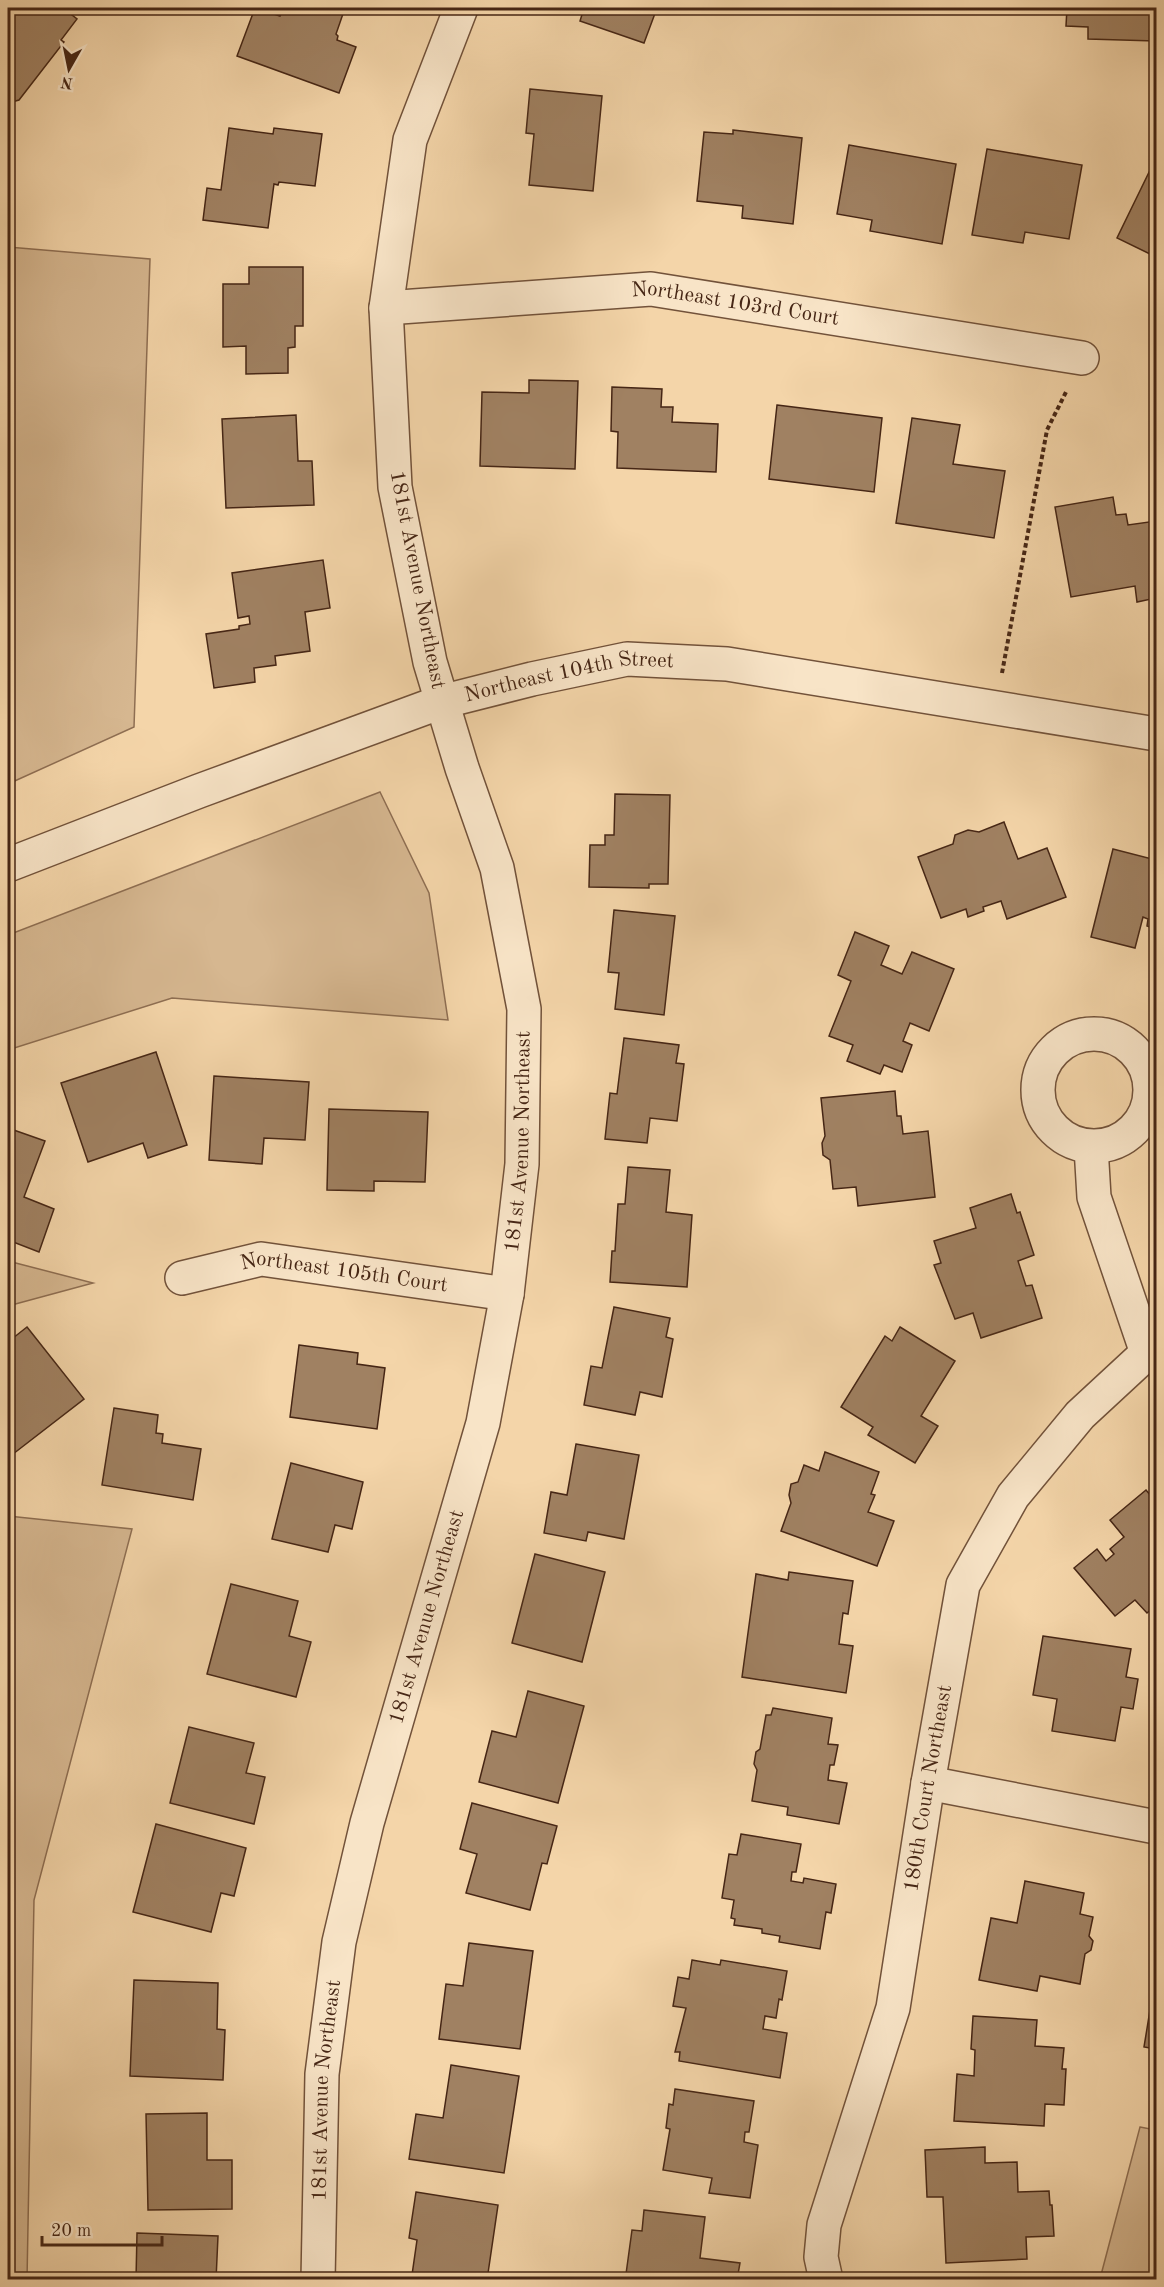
<svg xmlns="http://www.w3.org/2000/svg" width="1164" height="2287" viewBox="0 0 1164 2287" font-family="'Old Standard TT',serif">
<style>
.green{fill:#d6b790;stroke:#8e6e52;stroke-width:1.5}
.building{fill:#a08162;stroke:#462615;stroke-width:1.5}
.lines{fill:none;stroke-linecap:round;stroke-linejoin:round}
.minor-casing{stroke:#72523a;stroke-width:36}
.path{stroke:#462615;stroke-width:4;stroke-dasharray:4.5 3;stroke-linecap:butt}
.minor{stroke:#f8e4c7;stroke-width:33}
.labels{text-anchor:middle;dominant-baseline:central;stroke-width:6;stroke-linejoin:round;paint-order:stroke}
.street-label{font-size:21px;fill:#462615;stroke:#f8e4c7}
</style>
<rect width="100%" height="100%" fill="#f4d5a9"/>
<filter id="stains"><feTurbulence type="fractalNoise" baseFrequency=".00333" numOctaves="4"/><feColorMatrix values="0 0 0 0 .2 0 0 0 0 .09 0 0 0 0 .02 0 0 0 .5 -.17"/></filter>
<radialGradient id="worn" r=".72"><stop offset=".6" stop-color="#630" stop-opacity="0"/><stop offset="1" stop-color="#630" stop-opacity=".3"/></radialGradient>
<!-- green -->
<g class="green">
<path d="M8 247 150 259 134 727 8 784Z"/>
<path d="M380 792 429 893 448 1020 172 998 8 1050V935Z"/>
<path d="M8 1261 93 1283 8 1306Z"/>
<path d="M8 1516 132 1529 34 1900 27 2280 8 2279Z"/>
<path d="M1140 2127 1156 2130V2279H1077L1101 2275Z"/>
</g>
<!-- building -->
<g class="building">
<path d="M8 8H63L77 19 61 40 64 42 19 100 8 103Z"/>
<path d="M255 8 280 16 284 8H345L336 34 338 36 337 40 356 47 339 93 237 56Z"/>
<path d="M584 8H657L644 43 580 21Z"/>
<path d="M1067 8H1156L1155 41 1088 39V27L1066 26Z"/>
<path d="M530 89 602 96 593 191 529 185 534 134 526 133Z"/>
<path d="M229 128 273 134 274 128 322 134 315 186 279 182 278 185 274 184 268 228 203 220 207 188 221 190Z"/>
<path d="M733 130 802 138 793 224 742 218 743 206 697 201 704 132 733 134Z"/>
<path d="M849 145 956 164 942 244 870 231 872 220 837 214Z"/>
<path d="M987 149 1082 165 1069 239 1025 232 1023 243 972 235Z"/>
<path d="M1154 162 1156 163V247L1152 255 1117 238Z"/>
<path d="M249 267H303V326H295V347L288 348V373L246 374V346L223 347V284H249Z"/>
<path d="M529 380 578 381 575 469 480 466 482 392 529 393Z"/>
<path d="M612 387 662 389 661 407H673L672 422 718 424 716 472 617 468 618 432 611 431Z"/>
<path d="M777 405 882 418 874 492 769 479Z"/>
<path d="M296 415 298 461H312L314 505 226 508 222 419Z"/>
<path d="M912 418 960 425 953 464 1005 471 994 538 896 523Z"/>
<path d="M1113 497 1116 515 1126 514 1128 525 1156 521V598L1137 602 1135 586 1071 597 1055 507Z"/>
<path d="M323 560 330 608 305 612 310 651 275 656 276 665 254 668 255 682 214 688 206 634 239 629V626L250 624 249 616 238 618 232 573Z"/>
<path d="M615 794 670 795 668 884H649V888L589 887 590 845H605V835H614Z"/>
<path d="M1004 822 1018 859 1047 848 1066 897 1007 919 1001 901 983 907 984 911 968 917 966 909 941 918 918 857 953 844 955 835 968 830 979 832Z"/>
<path d="M1113 849 1156 860V929L1147 926 1148 919 1143 917 1135 948 1091 937Z"/>
<path d="M614 910 675 916 664 1015 615 1009 619 973 608 972Z"/>
<path d="M855 932 889 946 881 965 902 974 912 952 954 969 929 1031 910 1023 903 1041 912 1045 902 1072 884 1065 880 1074 847 1061 853 1045 829 1036 851 981 838 975Z"/>
<path d="M624 1038 679 1045 676 1063 684 1064 677 1121 650 1118 647 1143 605 1139 610 1093 617 1094Z"/>
<path d="M156 1052 187 1145 148 1158 143 1143 88 1162 61 1083Z"/>
<path d="M214 1076 309 1082 305 1140 264 1138 262 1164 209 1160Z"/>
<path d="M895 1091 897 1116H901L903 1134 928 1131 935 1197 858 1206 856 1187 833 1189 830 1160 823 1155 822 1143 825 1136 821 1098Z"/>
<path d="M329 1109 428 1112 425 1182 374 1181V1191L327 1190Z"/>
<path d="M8 1128 45 1141 24 1197 54 1209 39 1252 8 1240Z"/>
<path d="M628 1167 670 1170 666 1212 692 1215 687 1287 610 1282 612 1251H615L618 1204H625Z"/>
<path d="M1011 1194 1017 1213 1020 1212 1034 1255 1018 1261 1026 1286 1032 1285 1042 1318 981 1338 973 1313 955 1319 934 1265 941 1263 934 1241 976 1228 970 1208Z"/>
<path d="M614 1307 670 1318 666 1337 673 1339 662 1397 640 1392 635 1415 584 1405 591 1366 602 1368Z"/>
<path d="M27 1327 84 1399 13 1454 8 1447V1342Z"/>
<path d="M900 1327 955 1361 921 1416 938 1426 915 1463 868 1435 873 1427 841 1407 885 1336 892 1341Z"/>
<path d="M299 1345 358 1353 357 1364 385 1368 377 1429 290 1417Z"/>
<path d="M114 1408 158 1415 156 1433 163 1434 162 1443 201 1449 193 1500 102 1485Z"/>
<path d="M576 1444 639 1455 624 1539 588 1532 586 1541 544 1533 551 1492 567 1495Z"/>
<path d="M825 1452 879 1472 871 1494 875 1495 868 1512 894 1521 877 1566 781 1531 791 1503 789 1495 791 1484 798 1482 804 1465 819 1471Z"/>
<path d="M291 1463 363 1482 352 1529 335 1525 328 1552 272 1539Z"/>
<path d="M1146 1490 1156 1502V1605L1147 1613 1135 1600 1115 1616 1074 1568 1097 1549 1106 1561 1114 1554 1110 1549 1124 1537 1110 1520Z"/>
<path d="M535 1554 605 1572 582 1662 512 1643Z"/>
<path d="M789 1572 853 1581 848 1614 843 1613 839 1644 853 1646 846 1693 742 1677 756 1574 788 1580Z"/>
<path d="M231 1584 298 1601 289 1636 311 1642 296 1697 207 1674Z"/>
<path d="M1043 1636 1131 1649 1126 1677 1138 1679 1133 1709 1121 1707 1115 1741 1052 1731 1057 1699 1033 1695Z"/>
<path d="M528 1691 584 1706 558 1803 479 1782 492 1731 516 1737Z"/>
<path d="M773 1708 832 1718 828 1744 838 1745 834 1765H830L828 1780 847 1783 839 1824 787 1815 788 1807 752 1801 757 1770 754 1764 756 1752 760 1749 766 1715H771Z"/>
<path d="M189 1727 254 1743 246 1773 265 1777 254 1824 170 1803Z"/>
<path d="M472 1803 557 1826 547 1864 542 1863 530 1910 466 1893 477 1854 460 1849Z"/>
<path d="M156 1824 246 1848 234 1896 221 1893 211 1932 133 1912Z"/>
<path d="M741 1834 801 1844 796 1872H792L791 1881 803 1883 804 1878 836 1884 831 1913 826 1912 820 1949 779 1942 780 1936 762 1933V1929L734 1925 735 1919 731 1918 734 1900 722 1898 729 1854 737 1855Z"/>
<path d="M1025 1881 1084 1893 1080 1914 1093 1917 1089 1936 1093 1941 1091 1950 1085 1954 1080 1984 1040 1976 1037 1991 979 1980 991 1918 1017 1923Z"/>
<path d="M469 1943 533 1951 520 2049 439 2039 446 1984 463 1986Z"/>
<path d="M692 1960 720 1965 721 1960 787 1971 782 2000 779 1999 776 2018 765 2016 763 2029 787 2033 780 2078 679 2061 680 2052H675L686 2008 673 2006 678 1977 689 1979Z"/>
<path d="M134 1980 218 1983 217 2029 225 2030 223 2080 130 2076Z"/>
<path d="M1156 1995V2049L1144 2047 1150 2010H1154Z"/>
<path d="M973 2016 1037 2020 1035 2046 1064 2048 1062 2069H1066L1064 2105 1045 2104 1044 2126 954 2121 957 2074 974 2076 975 2050 971 2049Z"/>
<path d="M451 2065 519 2076 504 2173 409 2159 416 2114 443 2118Z"/>
<path d="M675 2089 754 2101 749 2132H745L744 2142 758 2145 750 2198 709 2193 712 2178 663 2170 670 2129 666 2128 669 2104 673 2105Z"/>
<path d="M207 2113V2160H232V2209L148 2210 146 2114Z"/>
<path d="M985 2147V2163L1017 2162 1018 2192 1049 2191 1050 2205H1052L1054 2236 1026 2237 1027 2259 946 2263 943 2197H927L925 2150Z"/>
<path d="M416 2192 498 2205 487 2280H442L412 2275 417 2240 409 2238Z"/>
<path d="M644 2210 705 2217 700 2258 740 2263 737 2280H639L640 2275 626 2274 632 2230 642 2231Z"/>
<path d="M137 2233 218 2236 216 2280H136Z"/>
</g>
<g class="lines">
<defs>
<g id="minor">
<path id="s1" d="M386 308 651 289 1082 358"/>
<path id="s2" d="M8 865 199 791 441 702 532 679 627 659 727 664 1156 734"/>
<circle cx="1094" cy="1090" r="56"/>
<path id="s3" d="M182 1278 261 1259 507 1294"/>
<path d="M928 1783 1156 1827"/>
<path id="s4" d="M318 2280 322 2074 339 1942 367 1823 483 1423 507 1294 522 1164 524 1009 497 868 462 768 430 662 395 487 386 308 410 140 461 8"/>
<path id="s5" d="M826 2280 821 2257 824 2225 893 2008 928 1783 963 1585 1013 1496 1080 1415 1147 1353 1094 1197 1091 1147"/>
</g>
</defs>
<!-- minor casing -->
<use href="#minor" class="minor-casing"/>
<!-- path -->
<path class="path" d="M1002 673 1047 430 1066 392"/>
<!-- minor -->
<use href="#minor" class="minor"/>
</g>
<g class="labels">
<!-- street labels -->
<g class="street-label">
<text stroke="none"><textPath href="#s1" startOffset="351">Northeast 103rd Court</textPath></text>
<text transform="translate(417 580) rotate(79)">181st Avenue Northeast</text>
<text stroke="none"><textPath href="#s2" startOffset="594">Northeast 104th Street</textPath></text>
<text stroke="none"><textPath href="#s4" startOffset="1162">181st Avenue Northeast</textPath></text>
<text stroke="none"><textPath href="#s3" startOffset="165">Northeast 105th Court</textPath></text>
<text stroke="none"><textPath href="#s4" startOffset="676">181st Avenue Northeast</textPath></text>
<text stroke="none"><textPath href="#s5" startOffset="506">180th Court Northeast</textPath></text>
<text stroke="none"><textPath href="#s4" startOffset="190">181st Avenue Northeast</textPath></text>
</g>
</g>
<!-- margin -->
<rect width="1164" height="2287" fill="none" stroke="#f4d5a9" stroke-width="30"/>
<rect x="9" y="9" width="1146" height="2269" fill="none" stroke="#462615" stroke-width="3"/>
<rect x="15" y="15" width="1134" height="2257" fill="none" stroke="#462615" stroke-width="1.5"/>
<!-- north arrow -->
<g transform="translate(69 69) rotate(189)" stroke="#f8e4c7" stroke-width="4.5" paint-order="stroke">
<path d="M0-4.5L10 22L0 15L-10 22Z" fill="#462615"/>
<text y="-9" font-size="16" font-weight="bold" text-anchor="middle" fill="#462615">N</text>
</g>
<!-- scale -->
<path d="M42 2236v9h120v-9" fill="none" stroke="#462615" stroke-width="3"/>
<text x="51" y="2236" font-size="18" fill="#462615" stroke="#f8e4c7" stroke-width="4.5" paint-order="stroke">20 m</text>
<rect width="100%" height="100%" filter="url(#stains)"/>
<rect width="100%" height="100%" fill="url(#worn)"/>
</svg>
